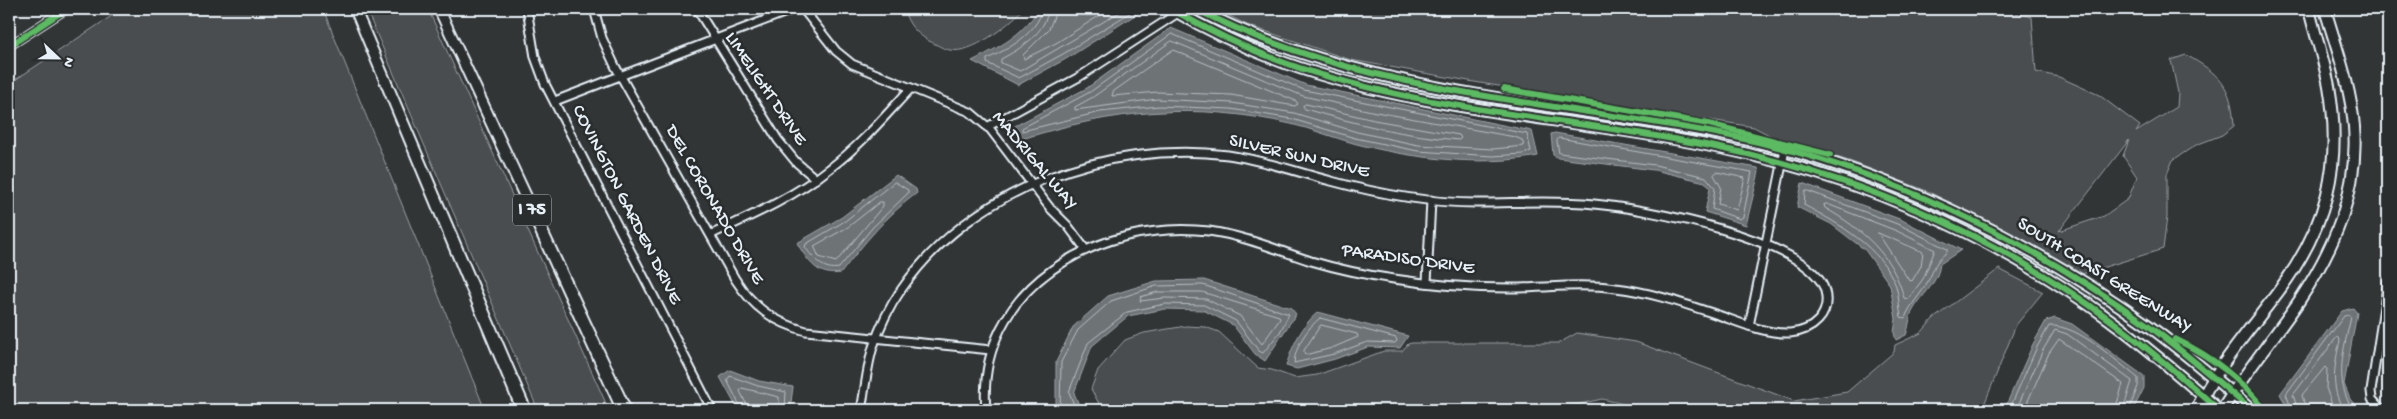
<svg xmlns="http://www.w3.org/2000/svg" width="2397" height="419" viewBox="0 0 2397 419" font-family="'Gochi Hand',sans-serif">
<style>
.green{fill:#494d4f;stroke:#989fa4;fill-rule:evenodd}
.water{fill:#6e7376;stroke:#9fa5aa}
.lines{fill:none;stroke-linecap:round;stroke-linejoin:round}
.shore{stroke:#b7bfc4;stroke-width:1}
.street-casing{stroke:#e8f1f8;stroke-width:11}
.secondary-casing{stroke:#e8f1f8;stroke-width:14}
.highway-casing{stroke:#e8f1f8;stroke-width:4}
.street{stroke:#2a2d2e;stroke-width:7}
.secondary{stroke:#2a2d2e;stroke-width:10}
.highway{fill:#2a2d2e;fill-rule:evenodd}
.cycleway-casing{stroke:#2a2d2e;stroke-width:9}
.cycleway{stroke:#5cba63;stroke-width:6}
.labels{text-anchor:middle;dominant-baseline:central;stroke-width:5;stroke-linejoin:round;paint-order:stroke}
.shield{fill:#2a2d2e;stroke:#afb6bb;stroke-width:1}
.shield-label{font-size:18px;font-weight:bold;fill:#e8f1f8}
.street-label{font-size:19px;fill:#e8f1f8;stroke:#2a2d2e}
</style>
<rect width="100%" height="100%" fill="#323536"/>
<filter id="ink" filterUnits="userSpaceOnUse"><feTurbulence type="fractalNoise" baseFrequency=".02" numOctaves="2"/><feDisplacementMap in="SourceGraphic" scale="10" xChannelSelector="R" yChannelSelector="G"/><feConvolveMatrix kernelMatrix="1 2 1 2 8 2 1 2 1" color-interpolation-filters="sRGB"/></filter>
<g filter="url(#ink)">
<!-- green -->
<g class="green">
<path d="M122 9H323L485 410H9V84Z"/>
<path d="M366 9H428L609 410H538Z"/>
<path d="M909 9H1022V10C1009 25 971 55 950 50 943 49 936 44 929 41 918 34 911 28 906 16Z"/>
<path d="M1216 9H1998L2032 17 2036 72 2059 77 2099 95 2140 126 2136 132 2177 107 2178 93 2171 60 2186 55C2220 74 2232 86 2234 126L2222 135 2196 145 2173 160 2167 174V217L2163 249 2082 274 2064 266 2017 237 1927 191 1852 162 1771 136 1754 127 1480 83 1351 60 1247 25ZM2129 140 2123 156 2137 177 2128 199 2104 216 2059 231Z"/>
<path d="M1999 269 2043 292 2016 325 1982 410H1649L1602 399 1552 410H1326L1295 403 1266 410H1105L1102 409 1091 389 1098 370 1125 340 1144 333 1186 326 1205 327 1219 332 1258 368 1272 370 1295 378 1317 375 1384 351H1402L1408 344 1412 343H1559L1577 333 1636 342 1794 401 1847 392 1894 352 1895 345 1921 333 1933 319Z"/>
</g>
<!-- water -->
<g class="water">
<path d="M1039 9H1141L1143 10 1066 59 1018 85 972 61C1001 46 1020 37 1039 9Z"/>
<path d="M1171 28 1306 85 1532 131 1538 156C1480 167 1409 158 1353 143 1332 137 1312 129 1291 124 1196 102 1113 110 1022 139L1011 133 1015 126 1087 88Z"/>
<path d="M1555 133 1758 168 1759 172 1746 225 1705 212 1710 188 1705 182 1654 170 1558 158 1553 155 1551 134Z"/>
<path d="M896 175 916 189 917 193C887 215 864 243 841 273 817 277 808 261 797 243L842 217Z"/>
<path d="M1802 183 1902 220 1961 250 1940 264C1938 284 1921 295 1912 312 1909 318 1909 328 1906 335L1896 340 1894 333 1896 319 1890 285 1865 250 1831 224 1797 207Z"/>
<path d="M1204 280 1291 308 1296 314 1265 361 1255 354 1233 325 1203 310 1165 309 1128 316 1092 346 1074 393 1081 410H1056V362L1073 327 1108 296 1156 281Z"/>
<path d="M2353 308 2357 313 2344 384 2350 399 2359 410H2289L2280 394 2342 311Z"/>
<path d="M1318 312 1408 336 1400 348 1368 347 1335 359 1297 369 1286 366C1292 346 1302 325 1318 312Z"/>
<path d="M2055 318 2072 324 2144 376V388L2133 410H2004L2033 344 2046 321Z"/>
<path d="M730 370 759 381 793 387 790 410H738L720 377Z"/>
</g>
<g class="lines">
<!-- shore -->
<g class="shore">
<path d="M1043 9C1035 35 1010 48 987 59V63L1019 78 1063 54 1136 9"/>
<path d="M1049 9C1044 34 1022 48 1001 59V63L1020 71 1125 9"/>
<path d="M1057 9 1049 29 1023 55 1024 59 1056 43 1110 9"/>
<path d="M1172 34 1304 90 1527 134 1531 151 1523 154 1493 156 1418 151 1355 138 1292 119 1231 109 1159 106 1100 112 1022 131V128L1090 92Z"/>
<path d="M1172 41 1303 96 1376 112 1515 137 1522 140 1524 146 1493 149 1418 145 1357 132 1294 113 1232 103 1157 99 1075 110V107L1093 97Z"/>
<path d="M1173 50 1296 101 1298 104 1295 106 1231 95 1158 92 1112 96 1113 92Z"/>
<path d="M1306 104 1374 120 1459 135 1461 138 1459 140C1406 136 1356 124 1305 109L1303 106Z"/>
<path d="M1559 138 1752 172 1743 217 1740 219 1712 209 1715 188 1706 177 1655 165 1559 153 1557 141Z"/>
<path d="M1717 172 1745 178 1737 210 1718 204 1721 187 1714 175Z"/>
<path d="M895 182 908 190V193L872 228 839 268C823 271 814 259 805 247L806 244 845 221Z"/>
<path d="M1808 191 1900 225 1947 249V252C1934 262 1935 268 1928 281 1921 295 1910 304 1905 318L1901 317C1899 307 1899 296 1896 286 1881 247 1839 224 1804 205L1805 192Z"/>
<path d="M880 202H883V206L836 262 819 257 814 246 848 227Z"/>
<path d="M1827 204 1897 231 1935 250 1923 279 1908 299 1904 298C1893 255 1862 229 1825 208L1824 205Z"/>
<path d="M1878 233 1923 252 1921 266 1912 281 1909 280Z"/>
<path d="M1158 292H1202L1279 316 1280 319 1262 344 1240 316 1206 299 1165 298 1140 301 1141 297Z"/>
<path d="M1320 318 1396 338 1397 341 1395 343 1367 342 1334 354 1294 363C1295 347 1307 328 1320 318Z"/>
<path d="M1321 325 1357 334 1358 337 1332 348 1305 355 1304 351Z"/>
<path d="M742 410 727 380 730 376 758 386 786 392 785 410"/>
<path d="M749 410 740 391 742 388 779 397V410"/>
<path d="M1060 410 1061 362 1078 330 1111 301 1156 286 1203 285 1289 314 1280 332 1263 353 1259 351 1236 321 1204 305 1165 304 1127 312 1088 343 1069 392 1076 410"/>
<path d="M2009 410 2037 347 2049 326C2078 324 2116 361 2138 378V386L2129 410"/>
<path d="M2016 410 2043 350 2055 330 2067 334 2132 381 2123 410"/>
<path d="M2024 410 2049 353 2059 339 2123 384 2115 410"/>
<path d="M2292 410 2286 394 2344 316 2348 315 2351 317C2344 349 2333 380 2353 410"/>
<path d="M2298 410 2293 395 2337 337 2340 340C2335 364 2329 388 2344 410"/>
<path d="M2306 410 2302 395 2325 367 2327 369 2326 388 2334 410"/>
</g>
<defs>
<g id="street">
<path d="M527 9 535 57 545 84 712 410"/>
<path d="M594 9 602 38 615 66 735 279C753 307 773 322 806 331L991 350"/>
<path d="M697 9 778 140 796 162 816 179"/>
<path d="M803 9 836 51 852 64 970 112 990 129 1050 208 1068 226 1086 250"/>
<path d="M9 46 66 9"/>
<path d="M555 101 794 9"/>
<path d="M987 127 1079 77 1184 9"/>
<path d="M712 234C753 215 794 197 829 169 860 146 885 116 911 88"/>
<path d="M1427 283 1431 200"/>
<path d="M1749 326 1785 150"/>
<path d="M861 410C865 390 867 367 873 347 879 329 890 306 901 290 971 188 1108 140 1228 155 1263 160 1297 172 1331 181 1379 194 1427 203 1477 203 1516 203 1555 200 1594 204 1642 208 1811 239 1825 291 1831 315 1813 331 1790 333 1765 334 1741 323 1718 315 1685 304 1651 292 1616 288 1581 283 1545 288 1510 288 1471 288 1432 285 1394 279 1366 275 1338 269 1311 261 1277 250 1245 236 1209 231 1100 218 975 287 986 410"/>
<path d="M2382 410 2372 399 2371 391 2388 281"/>
</g>
<g id="secondary">
<path d="M1171 9C1208 30 1245 48 1285 63 1420 111 1567 117 1706 145 1850 173 1990 232 2109 319 2147 347 2183 378 2219 410"/>
<path d="M1196 9C1359 94 1548 100 1726 135 1876 165 2025 237 2149 326 2184 352 2218 381 2251 410"/>
<path d="M2196 410C2217 366 2249 331 2278 292 2326 228 2343 166 2329 86 2324 60 2315 35 2309 9"/>
<path d="M2222 410C2245 372 2274 338 2299 301 2334 248 2359 192 2354 127 2351 87 2336 47 2325 9"/>
</g>
<g id="highway">
<path d="M350 9H360L531 410H517Z"/>
<path d="M434 9H444L631 410H617Z"/>
</g>
</defs>
<!-- street casing -->
<use href="#street" class="street-casing"/>
<!-- secondary casing -->
<use href="#secondary" class="secondary-casing"/>
<!-- highway casing -->
<use href="#highway" class="highway-casing"/>
<!-- street -->
<use href="#street" class="street"/>
<!-- secondary -->
<use href="#secondary" class="secondary"/>
<!-- highway -->
<use href="#highway" class="highway"/>
<defs>
<g id="cycleway">
<path d="M1171 9C1208 30 1245 48 1285 63 1420 111 1567 117 1706 145 1850 173 1990 232 2109 319 2147 347 2183 378 2219 410"/>
<path d="M1196 9C1359 94 1548 100 1726 135 1876 165 2025 237 2149 326 2184 352 2218 381 2251 410"/>
<path d="M9 46 66 9"/>
<path d="M1504 89 1709 124 1830 155"/>
<path d="M2175 339C2213 357 2239 378 2265 410"/>
</g>
</defs>
<!-- cycleway casing -->
<use href="#cycleway" class="cycleway-casing"/>
<!-- cycleway -->
<use href="#cycleway" class="cycleway"/>
</g>
</g>
<g class="labels">
<!-- shield labels -->
<rect class="shield" x="513" y="194.5" width="38" height="31" rx="4"/>
<g class="shield-label">
<text x="532" y="210">I 75</text>
</g>
<!-- street labels -->
<g class="street-label">
<text transform="translate(765 89) rotate(56)">LIMELIGHT DRIVE</text>
<text transform="translate(1299 157) rotate(13)">SILVER SUN DRIVE</text>
<text transform="translate(1034 161) rotate(50)">MADRIGAL WAY</text>
<text transform="translate(626 205) rotate(63)">COVINGTON GARDEN DRIVE</text>
<text transform="translate(714 205) rotate(60)">DEL CORONADO DRIVE</text>
<text transform="translate(1408 260) rotate(8)">PARADISO DRIVE</text>
<text transform="translate(2104 276) rotate(32)">SOUTH COAST GREENWAY</text>
</g>
</g>
<!-- margin -->
<rect width="2397" height="419" fill="none" stroke="#2a2d2e" stroke-width="30"/>
<rect x="15" y="15" width="2367" height="389" fill="none" stroke="#e8f1f8" stroke-width="2" filter="url(#ink)"/>
<!-- north arrow -->
<g transform="translate(58 58) rotate(112)" stroke="#2a2d2e" stroke-width="4" paint-order="stroke">
<path d="M0-4L9 19L0 12L-9 19Z" fill="#e8f1f8"/>
<text y="-8" font-size="14" font-weight="bold" text-anchor="middle" fill="#e8f1f8">N</text>
</g>
</svg>
